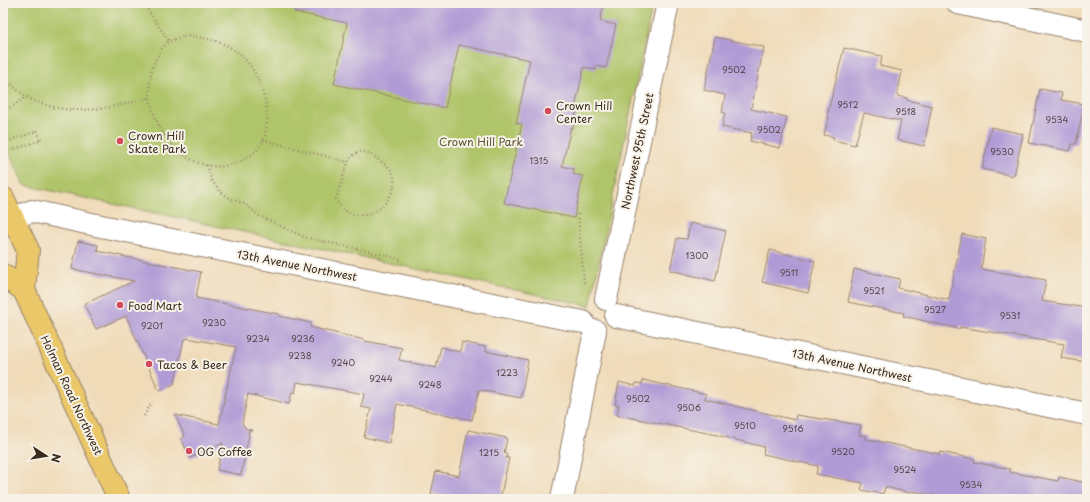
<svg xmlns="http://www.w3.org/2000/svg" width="1090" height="502" viewBox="0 0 1090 502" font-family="'Playpen Sans',sans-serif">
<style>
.green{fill:#b0c56a;stroke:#767844}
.building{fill:#b19bd6}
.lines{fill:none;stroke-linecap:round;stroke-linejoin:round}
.minor-casing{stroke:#96826c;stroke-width:24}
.major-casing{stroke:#96826c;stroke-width:24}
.path{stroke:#96826c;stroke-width:2.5;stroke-dasharray:1 3;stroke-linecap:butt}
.minor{stroke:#fff;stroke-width:22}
.major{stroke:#eac769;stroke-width:22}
.poi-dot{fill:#d1495b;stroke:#f7f3e8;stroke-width:1.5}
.labels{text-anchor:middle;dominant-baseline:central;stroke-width:4;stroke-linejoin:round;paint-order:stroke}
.number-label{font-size:9px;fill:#58464c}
.poi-label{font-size:11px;fill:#3b2a1e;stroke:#f7f3e8;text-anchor:start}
.park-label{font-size:11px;fill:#585131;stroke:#f7f3e8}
.street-label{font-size:11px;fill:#3b2a1e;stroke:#f7f3e8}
</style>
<rect width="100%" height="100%" fill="#f7f3e8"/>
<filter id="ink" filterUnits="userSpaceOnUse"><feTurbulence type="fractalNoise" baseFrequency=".025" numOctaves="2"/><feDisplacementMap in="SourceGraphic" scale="8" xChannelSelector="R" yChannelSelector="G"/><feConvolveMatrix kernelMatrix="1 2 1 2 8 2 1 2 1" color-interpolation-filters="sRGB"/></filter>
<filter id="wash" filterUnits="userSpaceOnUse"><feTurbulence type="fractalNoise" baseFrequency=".012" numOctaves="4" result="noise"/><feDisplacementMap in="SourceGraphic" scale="16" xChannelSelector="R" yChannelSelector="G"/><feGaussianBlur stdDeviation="0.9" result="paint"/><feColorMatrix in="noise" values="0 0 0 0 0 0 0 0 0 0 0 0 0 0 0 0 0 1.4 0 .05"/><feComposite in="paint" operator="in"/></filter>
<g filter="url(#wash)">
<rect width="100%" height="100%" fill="#f0dbb9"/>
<!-- green -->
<path class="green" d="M3 3H653L590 306 24 185 3 139Z"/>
<g id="blocks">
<!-- building -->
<g class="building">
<path d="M295 3H604L600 21 616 25 606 68 596 66V70L584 67 575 108 577 109 573 128 571 127 562 166 574 169 573 174 583 176 574 218 504 203 522 124 516 123 530 60 459 45 445 108 334 84 347 23 294 12Z"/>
<path d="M715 37 764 47 751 109 787 117 780 148 750 141 752 133 722 127 725 113 722 112 725 95 704 90Z"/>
<path d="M844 48 882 56 880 66 902 71 897 96 907 98V100L932 106 924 146 897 140 901 121 864 113 855 145 833 140 834 137 824 135 829 117 827 116Z"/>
<path d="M1040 89 1062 93 1061 100 1084 104 1076 144H1072L1070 151 1029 143Z"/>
<path d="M991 127 1023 134 1014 176 982 169Z"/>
<path d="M690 223 726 231 715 281 670 270 677 238 687 239Z"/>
<path d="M962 234 986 239 981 269 1046 280 1042 301 1087 308V362L1061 358 1064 344 960 327V329L903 316 904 313 848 302 854 269 900 279 898 288 949 300Z"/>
<path d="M78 241 98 245 97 251 201 272 196 298 279 314V316L311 323 310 327 365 340V341L402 348 399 360 436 368 441 347 460 352 462 342 486 347 485 351 528 360 521 398 479 390 472 420 397 404 389 443 364 437 371 409 361 407 364 394 297 382 295 393 292 392 289 404 248 394 242 423 246 429 252 430 248 432 249 435 241 475 217 470 223 443 190 458 181 438 185 436 175 415 219 424 236 347 187 338V339H184L174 384 159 391 126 316 96 329 84 304 134 281 72 269Z"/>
<path d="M770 250 815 261 808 293 762 282Z"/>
<path d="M643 380 706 394 705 399 795 420 796 415 861 425 859 435 867 436 866 439 940 454V452L975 459 974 462 1010 469V472L1058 481 1059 477 1087 483V499H952L911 491 910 493 885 487 883 494 861 490 863 483 816 474 818 466 763 454 764 447 717 435 617 415 619 405H615L619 382 635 386 636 383 642 384Z"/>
<path d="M468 430 507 438 504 453 507 454 506 458H509L500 499H457L431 494 436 471 459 476Z"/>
</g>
</g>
</g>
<g filter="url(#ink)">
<use href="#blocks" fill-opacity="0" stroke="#96826c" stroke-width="1"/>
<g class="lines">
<defs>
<g id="minor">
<path d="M958 3 1087 31"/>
<path d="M13 218 32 211 96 225 583 322"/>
<path d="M606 299 668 3"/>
<path d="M616 316 1087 414"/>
<path d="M562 499 595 331"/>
</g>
<g id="major">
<path d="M3 198 28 250 24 290"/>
<path d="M3 275 24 290 119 499"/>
</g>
</defs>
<!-- minor casing -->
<use href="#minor" class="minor-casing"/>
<!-- major casing -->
<use href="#major" class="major-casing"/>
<!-- path -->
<g class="path">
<path d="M143 3 169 41"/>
<path d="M184 36C204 37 225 41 241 55 264 76 281 134 251 155 193 197 127 114 157 57 160 52 164 44 170 41 174 39 180 38 184 36Z"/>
<path d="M3 76C11 83 19 93 29 98 70 119 108 108 149 98"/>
<path d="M3 112 27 97"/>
<path d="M263 140 348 162C359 144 370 153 383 163 387 166 392 169 393 174 399 192 381 214 363 215 349 216 342 211 336 199L348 162"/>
<path d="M3 143 37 131 41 140 6 152"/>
<path d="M207 165 212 181 221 192 231 199 245 204 259 216 304 237 389 256 401 260"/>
<path d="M578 214 584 283"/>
<path d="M144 416 152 402"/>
</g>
<!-- minor -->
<use href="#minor" class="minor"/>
<!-- major -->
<use href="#major" class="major"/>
</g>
</g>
<!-- markers -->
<g class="poi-dot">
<circle cx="548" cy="111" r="4"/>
<circle cx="120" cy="141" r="4"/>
<circle cx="120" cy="305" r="4"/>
<circle cx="149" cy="364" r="4"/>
<circle cx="189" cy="451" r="4"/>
</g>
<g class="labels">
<!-- number labels -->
<g class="number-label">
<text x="734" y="69">9502</text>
<text x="848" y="104">9512</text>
<text x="906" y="111">9518</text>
<text x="1057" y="119">9534</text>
<text x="769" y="129">9502</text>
<text x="1002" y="151">9530</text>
<text x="539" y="160">1315</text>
<text x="697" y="255">1300</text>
<text x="789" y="272">9511</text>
<text x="874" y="290">9521</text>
<text x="935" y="309">9527</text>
<text x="1010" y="315">9531</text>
<text x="214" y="322">9230</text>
<text x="152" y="325">9201</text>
<text x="258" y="338">9234</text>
<text x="303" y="338">9236</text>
<text x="300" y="355">9238</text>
<text x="343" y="362">9240</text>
<text x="507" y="372">1223</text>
<text x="381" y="378">9244</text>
<text x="430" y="384">9248</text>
<text x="638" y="398">9502</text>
<text x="689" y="407">9506</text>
<text x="745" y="425">9510</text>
<text x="793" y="428">9516</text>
<text x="843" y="451">9520</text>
<text x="489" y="452">1215</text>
<text x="905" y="469">9524</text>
<text x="971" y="484">9534</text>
</g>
<!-- poi labels -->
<g class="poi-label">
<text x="556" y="105">Crown Hill<tspan x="556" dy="13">Center</tspan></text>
<text x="128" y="135">Crown Hill<tspan x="128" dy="13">Skate Park</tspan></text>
<text x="128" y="305">Food Mart</text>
<text x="157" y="364">Tacos &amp; Beer</text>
<text x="197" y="451">OG Coffee</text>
</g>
<!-- park labels -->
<g class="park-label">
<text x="481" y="141">Crown Hill Park</text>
</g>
<!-- street labels -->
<g class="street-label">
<text transform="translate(637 151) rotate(-78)">Northwest 95th Street</text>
<text transform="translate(297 265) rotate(11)">13th Avenue Northwest</text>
<text transform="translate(852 365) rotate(12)">13th Avenue Northwest</text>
<text transform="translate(72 395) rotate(65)">Holman Road Northwest</text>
</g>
</g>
<!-- margin -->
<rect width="1090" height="502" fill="none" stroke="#f7f3e8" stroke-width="16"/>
<!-- north arrow -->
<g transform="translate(46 456) rotate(102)" stroke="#f7f3e8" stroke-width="3" paint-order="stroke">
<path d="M0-3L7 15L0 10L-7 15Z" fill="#3b2a1e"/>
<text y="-6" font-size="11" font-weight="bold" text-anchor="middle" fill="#3b2a1e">N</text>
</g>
</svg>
